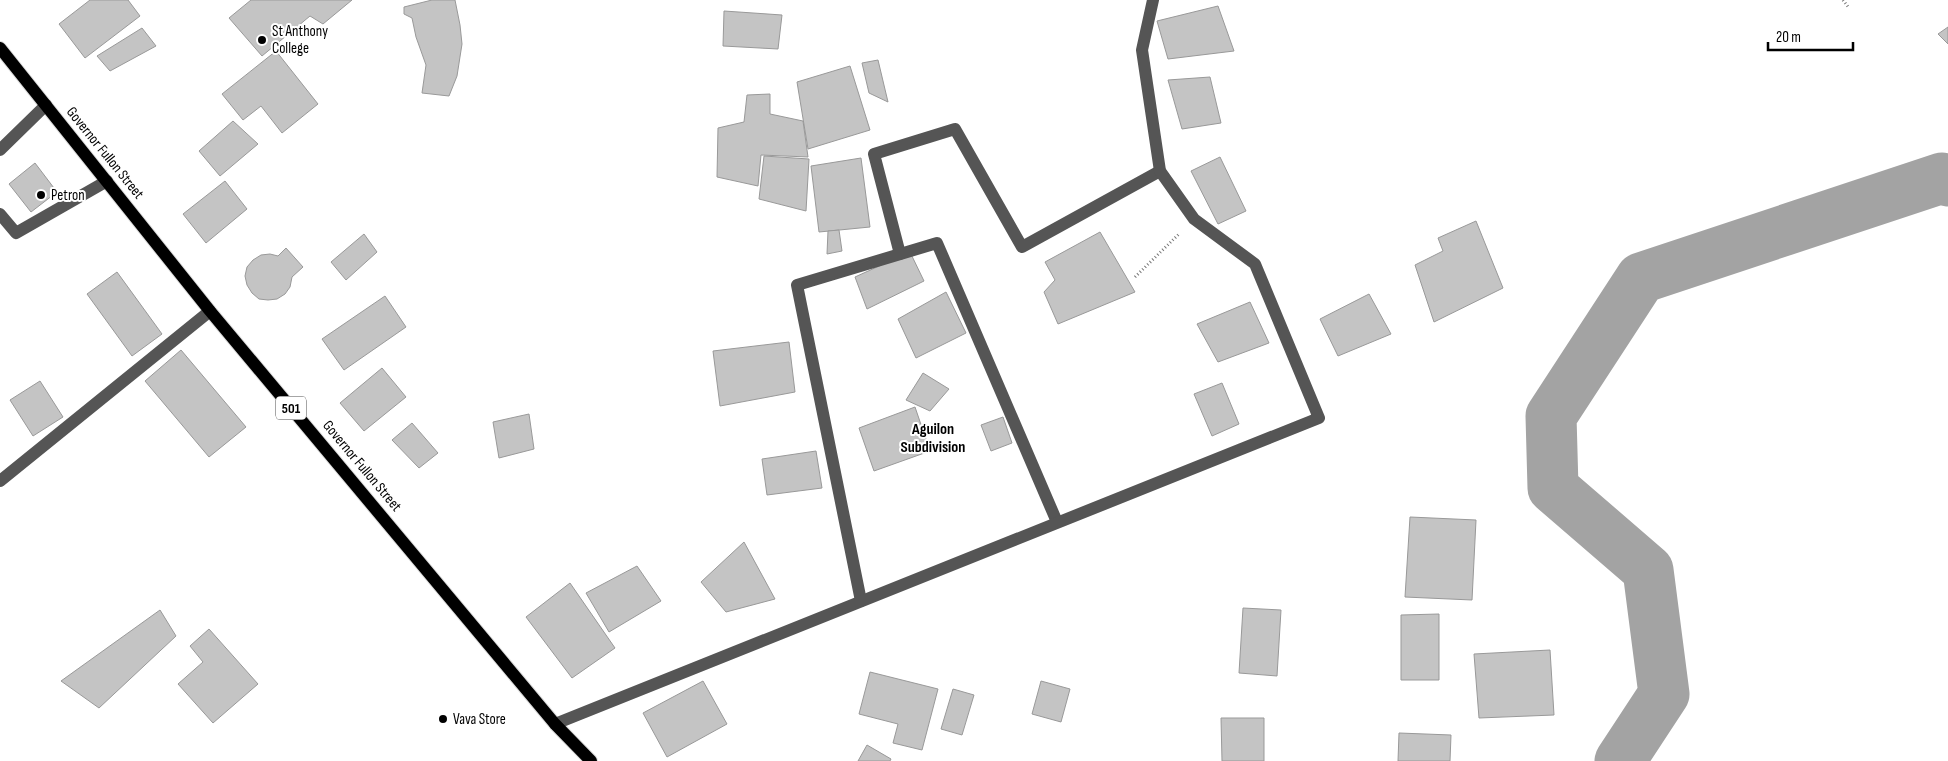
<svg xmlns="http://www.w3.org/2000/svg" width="1948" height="761" viewBox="0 0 1948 761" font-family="'Sofia Sans Condensed',sans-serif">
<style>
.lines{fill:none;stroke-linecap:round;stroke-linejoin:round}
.river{stroke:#a3a3a3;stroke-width:51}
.building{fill:#c4c4c4;stroke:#999}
.major-casing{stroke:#dbdbdb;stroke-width:14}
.path{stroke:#777;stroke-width:3;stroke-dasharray:1 2.5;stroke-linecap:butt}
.minor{stroke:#555;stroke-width:12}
.major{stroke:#000;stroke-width:12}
.poi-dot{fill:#000;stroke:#fff;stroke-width:2}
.labels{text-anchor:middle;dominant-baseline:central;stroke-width:4;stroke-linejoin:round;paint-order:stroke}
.shield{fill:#fff;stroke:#4c4c4c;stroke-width:1}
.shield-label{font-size:14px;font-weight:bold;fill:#000}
.poi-label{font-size:15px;fill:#000;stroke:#fff;text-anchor:start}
.street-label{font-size:15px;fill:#000;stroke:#fff}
.neighbourhood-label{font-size:16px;font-weight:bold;fill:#000;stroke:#fff}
</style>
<rect width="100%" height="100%" fill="#fff"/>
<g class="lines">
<!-- river -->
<path class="river" d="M1620 761 1664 694 1648 570 1553 488 1551 416 1641 278 1942 178 1948 181"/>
</g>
<!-- building -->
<g class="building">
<path d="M90 0H128L140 16 85 58 59 24Z"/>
<path d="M251 0H352L323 24 310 16 262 56 229 18Z"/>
<path d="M432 0H455L460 25 462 44 457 76 449 96 422 93 426 65 416 37 412 18 404 14V7Z"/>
<path d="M1218 6 1234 51 1168 59 1157 21Z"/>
<path d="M724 11 782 15 778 49 723 46Z"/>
<path d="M1948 27V44L1938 34Z"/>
<path d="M142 28 156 46 110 71 97 56Z"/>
<path d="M276 51 318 104 282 133 261 106 243 120 222 94Z"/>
<path d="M878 60 888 102 869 93 862 63Z"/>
<path d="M850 66 870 130 808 149 797 82Z"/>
<path d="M1210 77 1221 123 1182 129 1168 80Z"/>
<path d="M770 94V114L803 121 808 157 761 155 758 186 717 177 718 128 744 122 747 95Z"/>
<path d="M233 121 258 144 220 176 199 151Z"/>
<path d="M764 156 809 159 806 211 759 199Z"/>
<path d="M1220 157 1246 211 1218 224 1191 171Z"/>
<path d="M861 158 870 227 819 232 811 166Z"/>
<path d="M35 163 57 192 31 212 9 184Z"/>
<path d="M225 181 247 209 206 243 183 214Z"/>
<path d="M1476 221 1503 288 1434 322 1415 265 1443 251 1438 238Z"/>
<path d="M839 230 842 251 827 254 828 231Z"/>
<path d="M1100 232 1135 292 1058 324 1044 292 1055 280 1045 262Z"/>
<path d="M364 234 377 252 346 280 331 262Z"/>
<path d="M286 248 303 267 292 277 290 287 285 294 277 299 268 300 259 299 252 293 247 285 245 276 247 267 253 260 261 255 270 254 278 256Z"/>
<path d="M910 252 924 281 867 309 855 277Z"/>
<path d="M117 272 162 334 132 356 87 294Z"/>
<path d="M946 292 966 333 916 358 898 319Z"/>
<path d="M1369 294 1391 334 1338 356 1320 319Z"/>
<path d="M385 296 406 327 344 370 322 339Z"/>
<path d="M1250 302 1269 343 1218 362 1197 324Z"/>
<path d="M789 342 795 392 720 406 713 351Z"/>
<path d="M181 350 246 427 209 457 145 381Z"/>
<path d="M382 368 406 397 364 431 340 403Z"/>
<path d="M923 373 949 389 930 411 906 400Z"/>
<path d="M40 381 63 417 33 436 10 400Z"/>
<path d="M1222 383 1239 424 1212 436 1194 394Z"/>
<path d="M915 407 930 451 874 471 859 428Z"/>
<path d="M529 414 534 449 499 458 493 422Z"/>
<path d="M1003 417 1012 443 991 451 981 425Z"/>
<path d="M412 423 438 453 419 468 392 440Z"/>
<path d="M816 451 822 488 767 495 762 459Z"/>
<path d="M1410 517 1476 520 1472 600 1405 597Z"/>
<path d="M744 542 775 599 726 612 701 582Z"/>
<path d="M637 566 661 601 609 632 586 593Z"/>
<path d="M570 583 615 648 572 678 526 617Z"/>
<path d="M1243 608 1281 610 1277 676 1239 673Z"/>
<path d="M160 610 176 636 99 708 61 681Z"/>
<path d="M1439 614V680H1401V615Z"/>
<path d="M209 629 258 684 213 723 178 684 203 662 190 646Z"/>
<path d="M1550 650 1554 715 1479 718 1474 654Z"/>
<path d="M870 672 938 689 922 750 893 743 898 724 859 714Z"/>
<path d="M703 681 727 724 667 757 643 713Z"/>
<path d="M1041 681 1070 689 1061 722 1032 714Z"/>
<path d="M953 689 974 695 962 735 941 729Z"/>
<path d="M1221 718H1264V761H1222Z"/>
<path d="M1399 733 1451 735 1450 761H1398Z"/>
<path d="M867 745 891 759 890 761H858Z"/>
</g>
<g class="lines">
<defs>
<path id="major" d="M0 48 210 311 555 724 591 761"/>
</defs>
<!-- major casing -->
<use href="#major" class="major-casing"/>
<!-- path -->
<g class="path">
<path d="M1843 0 1849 8"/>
<path d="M1135 277 1180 233"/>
</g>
<!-- minor -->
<g class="minor">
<path d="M0 150 46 105"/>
<path d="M0 214 16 233 107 181"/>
<path d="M900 254 874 154 955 129 1022 247 1160 171"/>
<path d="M0 481 210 311"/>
<path d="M861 601 797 285 937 243 1057 522"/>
<path d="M555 724 1319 418 1255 264 1194 219 1160 171 1142 50 1153 0"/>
</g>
<!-- major -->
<use href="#major" class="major"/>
</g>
<!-- markers -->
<g class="poi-dot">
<circle cx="262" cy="40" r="5"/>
<circle cx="41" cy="195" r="5"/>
<circle cx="443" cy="719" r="5"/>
</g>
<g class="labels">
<!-- shield labels -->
<rect class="shield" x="276" y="396.5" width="30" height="23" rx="4"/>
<g class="shield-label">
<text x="291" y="408">501</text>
</g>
<!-- poi labels -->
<g class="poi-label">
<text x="272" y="31">St Anthony<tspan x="272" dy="17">College</tspan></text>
<text x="51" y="195">Petron</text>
<text x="453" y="719">Vava Store</text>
</g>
<!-- street labels -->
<g class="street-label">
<text transform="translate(105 153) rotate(51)">Governor Fullon Street</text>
<text transform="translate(362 466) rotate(50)">Governor Fullon Street</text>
</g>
<!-- neighbourhood labels -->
<g class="neighbourhood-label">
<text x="933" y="429">Aguilon<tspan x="933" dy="18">Subdivision</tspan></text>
</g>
</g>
<!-- scale -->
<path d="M1768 42v8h85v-8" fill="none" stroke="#000000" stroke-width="2.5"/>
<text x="1776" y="42" font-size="15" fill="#000000" stroke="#ffffff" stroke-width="4" paint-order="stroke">20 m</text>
</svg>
